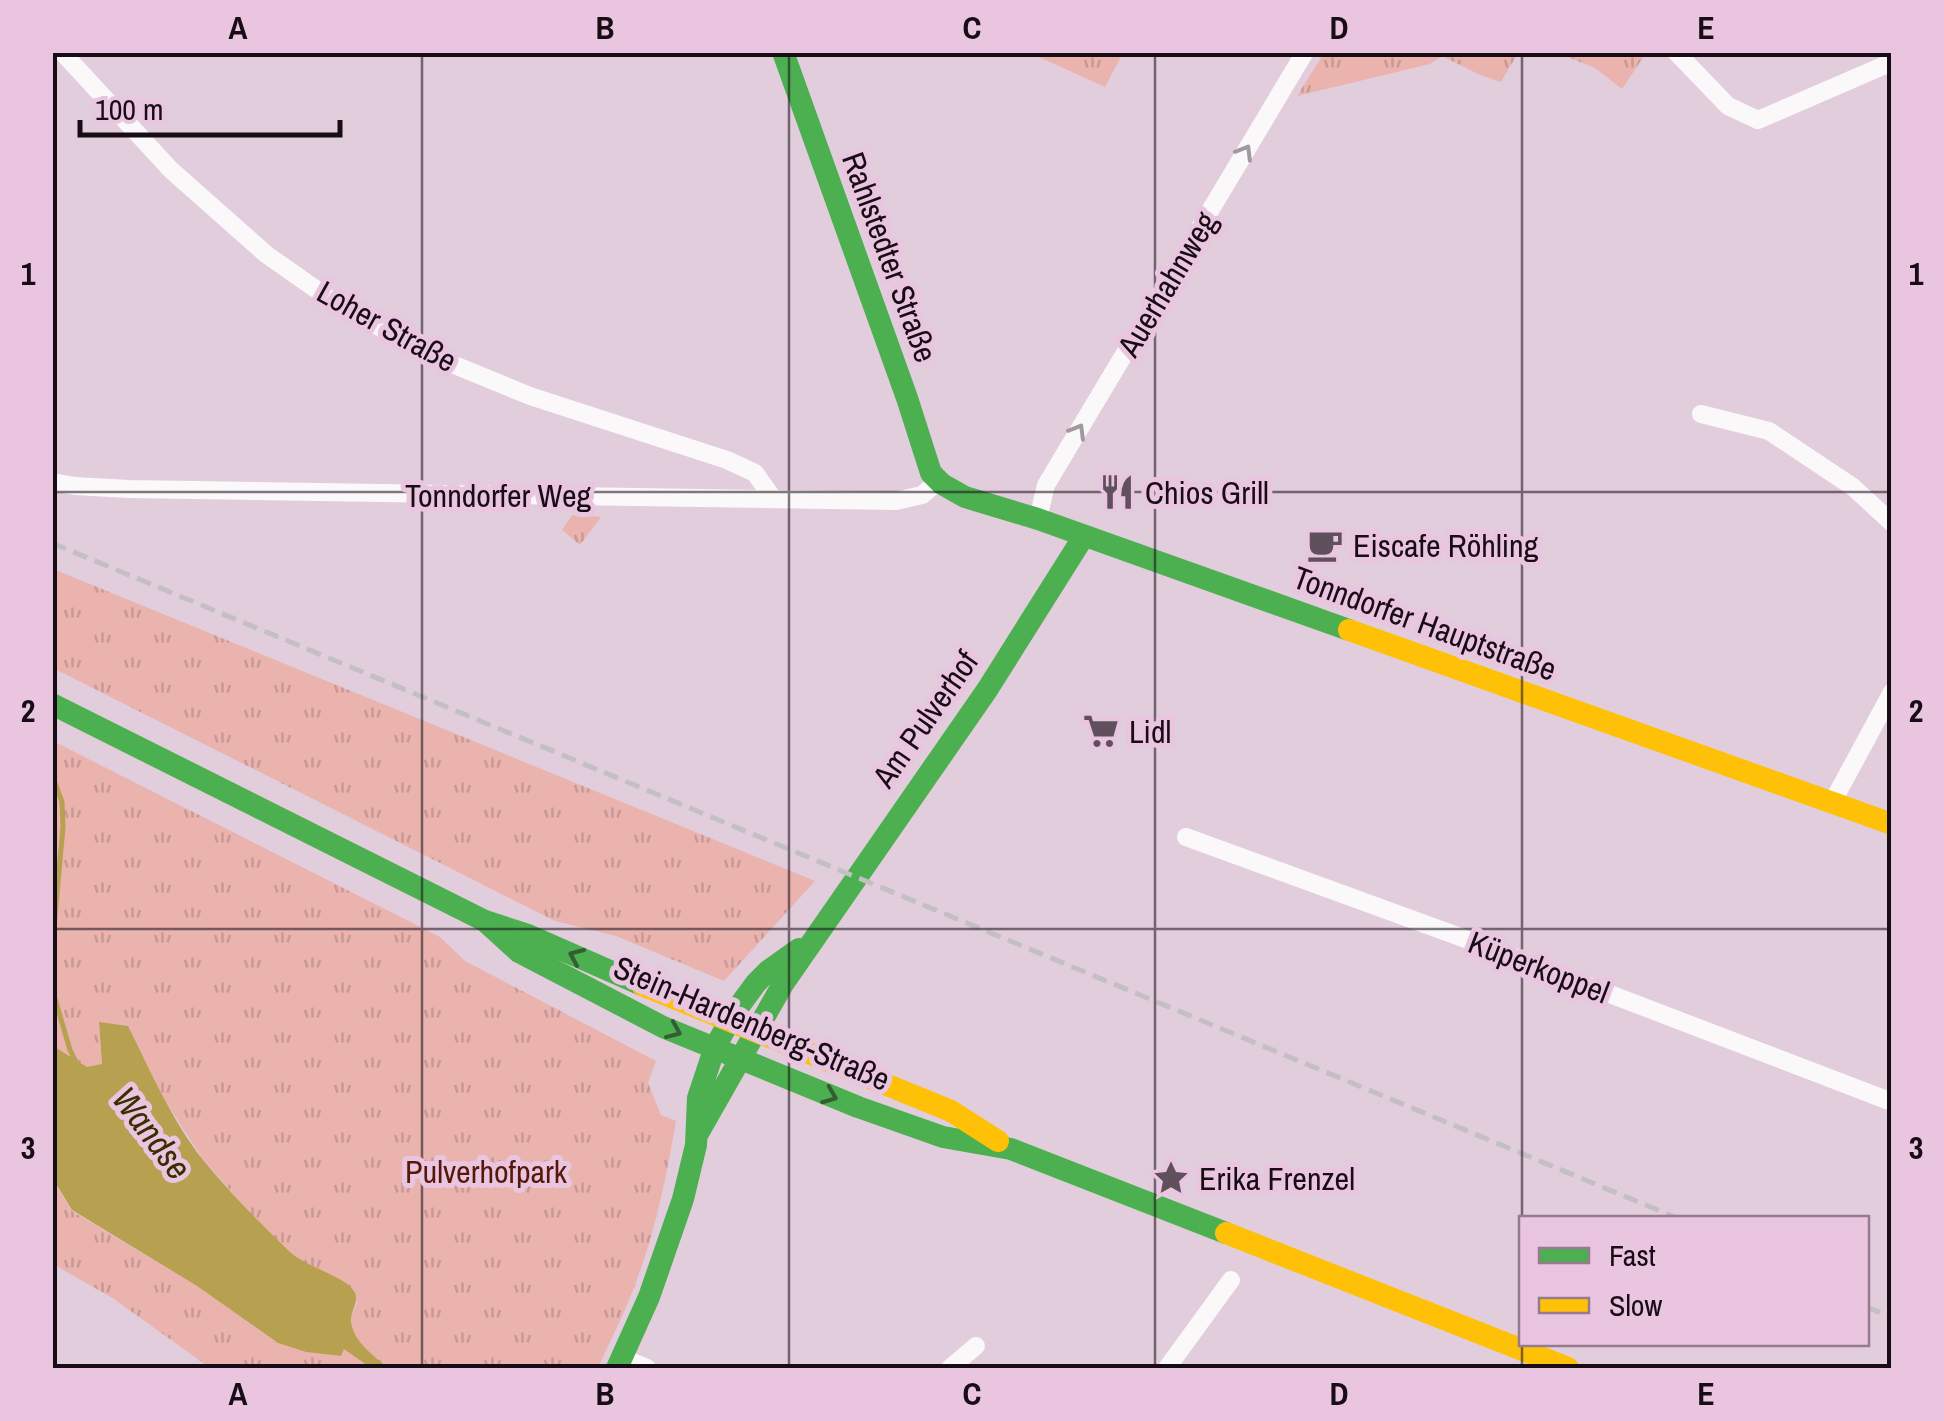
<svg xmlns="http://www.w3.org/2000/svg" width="1944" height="1421" viewBox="0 0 1944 1421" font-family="'Archivo Narrow',sans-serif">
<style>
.park{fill:url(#park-tufts)}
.water{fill:#b7a04f}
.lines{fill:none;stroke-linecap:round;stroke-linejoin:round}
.stream{stroke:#b7a04f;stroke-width:5}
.street{stroke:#fbf8fa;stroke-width:18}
.fast{stroke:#4caf50;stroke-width:22}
.slow{stroke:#ffc107;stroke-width:22}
.rail{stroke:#c4bfc2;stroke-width:5;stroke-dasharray:15 8;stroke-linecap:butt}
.oneway{stroke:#a09a9e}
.oneway2{stroke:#325e32}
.grid{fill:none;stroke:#180c15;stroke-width:2.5;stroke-opacity:0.55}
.labels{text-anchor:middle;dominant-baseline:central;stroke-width:10;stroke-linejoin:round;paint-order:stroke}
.street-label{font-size:32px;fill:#180c15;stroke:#eac5e0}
.poi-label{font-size:32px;fill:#180c15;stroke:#eac5e0;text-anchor:start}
.park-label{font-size:32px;fill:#561807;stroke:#eac5e0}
.water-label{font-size:35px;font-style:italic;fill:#382e00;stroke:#eac5e0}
.neatline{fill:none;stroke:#180c15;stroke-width:4}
.grid-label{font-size:32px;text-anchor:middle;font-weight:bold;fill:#180c15}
</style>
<defs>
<pattern id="park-tufts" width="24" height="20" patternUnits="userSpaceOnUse" patternTransform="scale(2.5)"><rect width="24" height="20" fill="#eab3ae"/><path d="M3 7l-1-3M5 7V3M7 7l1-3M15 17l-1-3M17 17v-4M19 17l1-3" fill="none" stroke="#c89995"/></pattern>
</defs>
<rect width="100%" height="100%" fill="#e2cddc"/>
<!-- park -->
<g class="park">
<path d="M1030 53H1123L1105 87Z"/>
<path d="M1324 53V52L1518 53 1501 82 1480 75 1442 56 1430 64 1297 96Z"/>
<path d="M1558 53 1646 52V53L1622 89 1595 68Z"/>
<path d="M572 515 601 517 580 545 562 530Z"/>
<path d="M52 569H53L815 881 724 981 616 936 555 921 53 668Z"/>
<path d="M53 741 440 937 465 961 656 1061 648 1083 661 1115 676 1121C667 1173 657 1224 639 1274 628 1306 612 1337 598 1368H210L114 1299 53 1264 52 1179 72 1211 197 1286 278 1343 306 1352 341 1356 352 1327 351 1317 357 1302 354 1290 344 1282 297 1259 248 1211 202 1158 169 1107 99 1023 102 1064 87 1068 53 1046Z"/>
</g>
<!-- water -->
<path class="water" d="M99 1022 128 1026C151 1072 172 1121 204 1161 230 1193 259 1222 289 1251 305 1267 345 1276 354 1291 360 1301 351 1310 351 1320 352 1341 374 1356 388 1368H371L344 1349 341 1356 306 1352 278 1343 197 1286 72 1210 53 1179V1046L87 1067 102 1064Z"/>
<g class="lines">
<!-- stream -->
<path class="stream" d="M52 775 62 802 63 827 53 938V992L70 1050 78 1066"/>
<!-- street -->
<g class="street">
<path d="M62 52 171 170 267 255 337 304 435 357 530 396 727 460 755 473 772 497"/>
<path d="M1676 52 1728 106 1758 120 1892 62"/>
<path d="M1701 414 1769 431 1853 487 1892 523"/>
<path d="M52 482 75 486 129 489 896 501 922 495 939 481"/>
<path d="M1038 519 1046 485 1305 52"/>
<path d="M1832 803 1892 692"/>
<path d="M1186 837 1474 942 1892 1102"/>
<path d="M623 1358 647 1368"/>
<path d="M950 1368 976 1346"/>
<path d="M1167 1368 1231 1280"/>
</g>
<!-- fast -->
<g class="fast">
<path d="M783 52 907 398 931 473 942 484 965 497 1038 519 1349 630"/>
<path d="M52 704 485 921 528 935 642 985"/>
<path d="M485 921 519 952 663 1027 858 1107 943 1137 1011 1149 1226 1233"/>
<path d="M697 1135 783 984 987 690 1084 536"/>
<path d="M617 1368 649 1297 683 1199 696 1145 698 1098 715 1047 734 1013 756 983 768 971 799 949"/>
</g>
<!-- slow -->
<g class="slow">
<path d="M1349 630 1892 824"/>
<path d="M642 985 951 1111 998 1141"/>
<path d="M1226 1233 1568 1368"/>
</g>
<!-- rail -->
<g class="rail">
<path d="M52 543 1677 1218"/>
<path d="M1866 1307 1892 1317"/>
</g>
</g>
<!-- one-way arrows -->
<defs><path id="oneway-chevron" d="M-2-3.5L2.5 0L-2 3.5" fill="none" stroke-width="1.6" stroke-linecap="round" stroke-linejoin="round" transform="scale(2.5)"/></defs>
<g class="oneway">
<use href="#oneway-chevron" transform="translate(1245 152) rotate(-59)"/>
<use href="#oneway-chevron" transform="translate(1078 431) rotate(-59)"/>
</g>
<g class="oneway2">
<use href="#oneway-chevron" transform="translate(576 956) rotate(-156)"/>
<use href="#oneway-chevron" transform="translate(674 1031) rotate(23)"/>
<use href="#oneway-chevron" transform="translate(830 1096) rotate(22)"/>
</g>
<!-- grid -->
<path class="grid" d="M422 52V1368M789 52V1368M1155 52V1368M1522 52V1218M52 492H1892M52 929H1892M1522 1344V1368"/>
<!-- icons -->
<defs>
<symbol id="restaurant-bare" viewBox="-9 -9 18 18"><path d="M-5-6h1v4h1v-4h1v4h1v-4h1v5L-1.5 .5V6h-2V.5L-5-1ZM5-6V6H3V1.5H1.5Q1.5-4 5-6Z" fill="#5f505b" stroke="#eac5e0" stroke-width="2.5" paint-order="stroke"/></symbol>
<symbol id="cafe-bare" viewBox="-9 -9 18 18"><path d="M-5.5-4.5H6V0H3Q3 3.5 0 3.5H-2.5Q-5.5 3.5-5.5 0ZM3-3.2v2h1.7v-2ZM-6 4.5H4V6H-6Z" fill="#5f505b" stroke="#eac5e0" stroke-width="2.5" paint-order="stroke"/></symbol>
<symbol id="supermarket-bare" viewBox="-9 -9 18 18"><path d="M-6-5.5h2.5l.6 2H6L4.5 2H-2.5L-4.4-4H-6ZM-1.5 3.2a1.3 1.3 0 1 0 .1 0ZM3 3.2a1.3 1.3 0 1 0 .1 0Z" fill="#5f505b" stroke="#eac5e0" stroke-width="2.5" paint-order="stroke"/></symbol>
<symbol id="sight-bare" viewBox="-9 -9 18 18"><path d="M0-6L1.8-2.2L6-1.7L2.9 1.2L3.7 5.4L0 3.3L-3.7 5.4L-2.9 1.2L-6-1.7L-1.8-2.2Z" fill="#5f505b" stroke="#eac5e0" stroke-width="2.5" paint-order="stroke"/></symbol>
</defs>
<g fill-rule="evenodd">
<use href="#restaurant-bare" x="1092" y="467" width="50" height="50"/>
<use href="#cafe-bare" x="1300" y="520" width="50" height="50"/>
<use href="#supermarket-bare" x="1076" y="706" width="50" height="50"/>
<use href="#sight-bare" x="1146" y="1153" width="50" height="50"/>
</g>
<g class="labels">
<!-- street labels -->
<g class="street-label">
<text transform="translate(890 257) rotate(70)">Rahlstedter Straße</text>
<text transform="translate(1167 284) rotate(-59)">Auerhahnweg</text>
<text transform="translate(387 326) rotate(29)">Loher Straße</text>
<text x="498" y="495">Tonndorfer Weg</text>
<text transform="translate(1425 623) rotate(20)">Tonndorfer Hauptstraße</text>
<text transform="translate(925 719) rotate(-55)">Am Pulverhof</text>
<text transform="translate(1539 967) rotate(21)">Küperkoppel</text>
<text transform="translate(752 1023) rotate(23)">Stein-Hardenberg-Straße</text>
</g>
<!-- poi labels -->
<g class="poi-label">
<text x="1145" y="492">Chios Grill</text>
<text x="1353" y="545">Eiscafe Röhling</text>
<text x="1129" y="731">Lidl</text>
<text x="1199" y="1178">Erika Frenzel</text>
</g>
<!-- park labels -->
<g class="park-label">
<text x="486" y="1171">Pulverhofpark</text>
</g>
<!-- water labels -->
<g class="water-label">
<text transform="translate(152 1133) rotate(53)">Wandse</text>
</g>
</g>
<!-- border -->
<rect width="1944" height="1421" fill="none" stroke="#eac5e0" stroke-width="110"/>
<!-- legend -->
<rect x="1519" y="1216" width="350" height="130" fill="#eac5e0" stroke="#967b8f" stroke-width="2.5"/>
<rect x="1539" y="1248" width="50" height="15" fill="#4caf50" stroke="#967b8f" stroke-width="2.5"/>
<text x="1609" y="1266" font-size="30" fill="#180c15">Fast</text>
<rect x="1539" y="1298" width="50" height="15" fill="#ffc107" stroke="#967b8f" stroke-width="2.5"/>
<text x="1609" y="1316" font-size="30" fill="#180c15">Slow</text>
<!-- scale -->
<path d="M80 120v15h260v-15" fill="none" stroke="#180c15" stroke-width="5"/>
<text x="95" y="120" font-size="30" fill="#180c15" stroke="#eac5e0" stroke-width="8" paint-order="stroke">100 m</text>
<rect x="55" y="55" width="1834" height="1311" class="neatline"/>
<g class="grid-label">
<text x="238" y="39">A</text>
<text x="605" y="39">B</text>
<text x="972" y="39">C</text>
<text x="1339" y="39">D</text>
<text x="1706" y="39">E</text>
<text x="28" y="285">1</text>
<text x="1916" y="285">1</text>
<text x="28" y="722">2</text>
<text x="1916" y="722">2</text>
<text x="28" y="1159">3</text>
<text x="1916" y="1159">3</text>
<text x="238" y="1405">A</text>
<text x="605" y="1405">B</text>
<text x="972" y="1405">C</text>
<text x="1339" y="1405">D</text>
<text x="1706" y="1405">E</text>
</g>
</svg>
